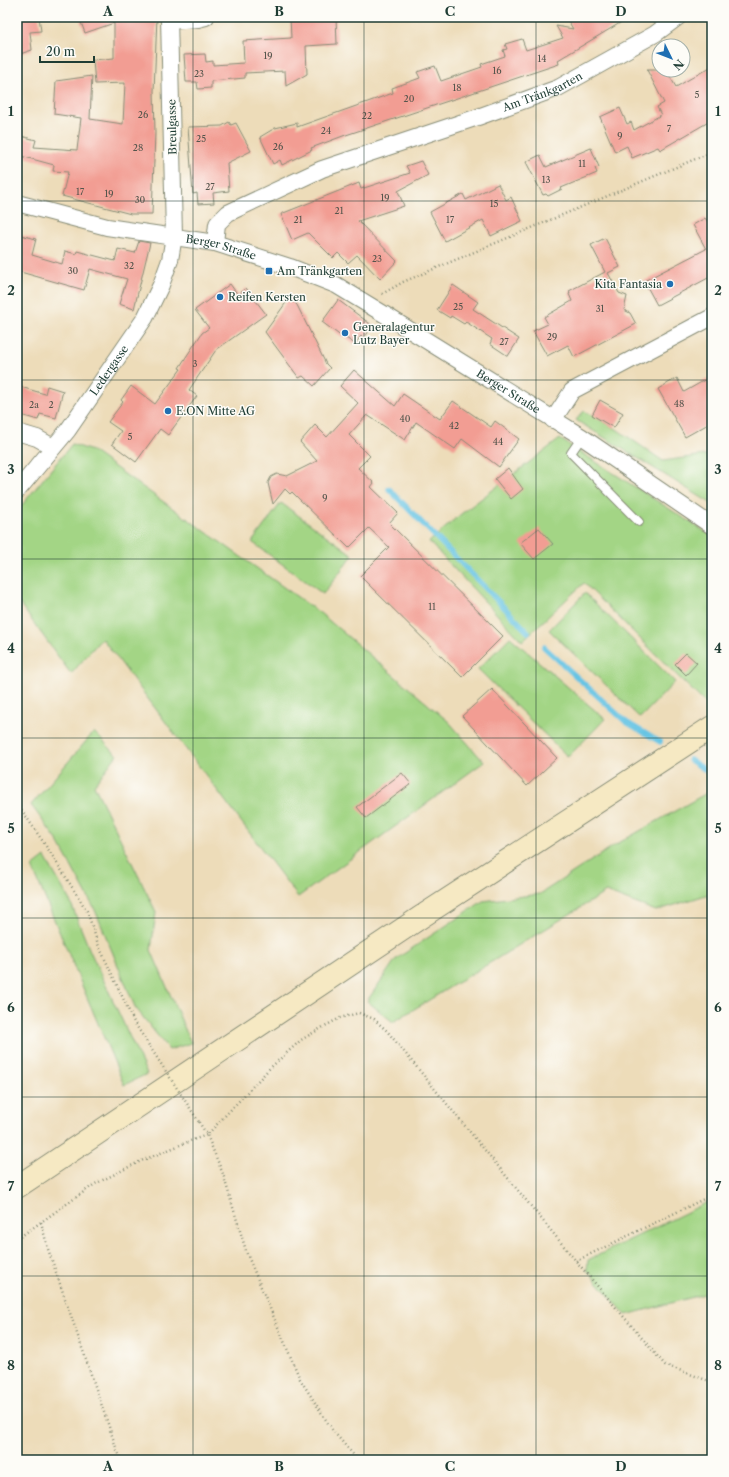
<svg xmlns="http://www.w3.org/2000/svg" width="729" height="1477" viewBox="0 0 729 1477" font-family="'Libre Caslon Text',serif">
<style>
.green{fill:#a3d585;stroke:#61895c}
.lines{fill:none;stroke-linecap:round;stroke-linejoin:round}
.stream{stroke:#66c4e4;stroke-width:5.5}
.building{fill:#f29d93}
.lane-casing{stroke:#868c76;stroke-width:10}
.street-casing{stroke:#868c76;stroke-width:18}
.secondary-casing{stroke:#868c76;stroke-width:24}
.path{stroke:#868c76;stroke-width:2.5;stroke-dasharray:1 3;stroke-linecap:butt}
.lane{stroke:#fff;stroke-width:8}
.street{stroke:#fff;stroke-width:16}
.secondary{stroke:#f6e9c3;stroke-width:22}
.path-bridge{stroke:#868c76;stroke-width:2.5;stroke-dasharray:1 3;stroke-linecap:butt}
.grid{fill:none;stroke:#1f3d34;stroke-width:1;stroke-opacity:0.55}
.poi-dot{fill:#1f6fb2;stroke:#fdfcf7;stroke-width:1.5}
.labels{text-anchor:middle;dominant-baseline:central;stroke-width:3;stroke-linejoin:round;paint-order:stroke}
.number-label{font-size:9px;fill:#54554c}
.street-label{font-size:11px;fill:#1f3d34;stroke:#fdfcf7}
.poi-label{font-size:11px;fill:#1f3d34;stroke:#fdfcf7;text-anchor:start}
.neatline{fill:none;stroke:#1f3d34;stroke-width:1.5}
.grid-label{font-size:13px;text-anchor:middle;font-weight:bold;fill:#1f3d34}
</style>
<rect width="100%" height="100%" fill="#fdfcf7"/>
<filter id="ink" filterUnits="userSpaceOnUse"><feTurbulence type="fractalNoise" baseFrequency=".025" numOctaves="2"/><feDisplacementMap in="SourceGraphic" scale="8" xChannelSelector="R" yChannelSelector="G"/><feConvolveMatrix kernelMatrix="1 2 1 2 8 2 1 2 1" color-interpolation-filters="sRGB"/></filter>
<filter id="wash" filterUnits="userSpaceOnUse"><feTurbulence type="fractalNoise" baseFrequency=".012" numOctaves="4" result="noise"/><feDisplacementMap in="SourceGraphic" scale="16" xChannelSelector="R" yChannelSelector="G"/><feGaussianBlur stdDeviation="0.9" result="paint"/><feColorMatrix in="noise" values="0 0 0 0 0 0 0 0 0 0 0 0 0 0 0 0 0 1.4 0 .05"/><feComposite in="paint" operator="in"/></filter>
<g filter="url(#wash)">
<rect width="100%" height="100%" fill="#eddcb9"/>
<!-- green -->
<g class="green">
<path d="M584 411 615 428 663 461 712 454V504L579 422 576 420Z"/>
<path d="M560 439 712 536V699L705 703 584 583 522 641 429 542 461 514Z"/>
<path d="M72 444 92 451 320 613 449 722 484 762 298 897 102 638 71 674 17 600V511Z"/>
<path d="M281 503 353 555 323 594 252 542Z"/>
<path d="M585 593 675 682 640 718 549 630Z"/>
<path d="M510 637 605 719 568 757 478 669Z"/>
<path d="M94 732 117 755 94 785 156 912 151 950 191 1043 169 1050 135 1007 95 910 57 840 31 805Z"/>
<path d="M712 790V893L656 911 606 892 393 1022 367 1001 396 959 483 901 540 894 615 845Z"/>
<path d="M45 857 70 901 90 951 147 1074 124 1085 32 867Z"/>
<path d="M712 1200V1292L626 1315 587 1270 588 1260Z"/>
</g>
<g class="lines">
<!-- stream -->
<g class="stream">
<path d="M389 489 528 632"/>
<path d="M544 647 626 722 660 742"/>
<path d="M690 760 712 774"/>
</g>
</g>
<g id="blocks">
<!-- building -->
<g class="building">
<path d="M17 17H39L41 31 30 32 32 50 17 55Z"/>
<path d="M79 17H157L154 91 155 133 152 214H131L62 196 68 172 53 171 54 165 17 155V135L36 140 34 147 77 150 81 118 54 114 56 81 92 76 90 119 123 124 125 83 95 84 93 60 114 58V23L85 33Z"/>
<path d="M290 17H336L337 44 306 46 307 74 286 86 285 71 245 73V78L211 81V88L198 89 197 82H186L184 55 205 54 206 62 213 61V65L244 63 243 41 291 38Z"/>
<path d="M566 17H630L558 60 559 64 343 136 311 148 312 150 282 165 280 160 273 164 260 137 275 128 297 123V127L393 93 392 88 420 78 417 72 435 66 441 81 482 67 481 64 505 56 503 50 507 49 505 44 522 39 526 50 563 38 556 26 573 29Z"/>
<path d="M712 66V120L660 150 658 147 632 158 627 146 615 152 600 117 620 108 627 124 631 122 634 130 661 115 657 107 664 103 647 70H666L676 87Z"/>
<path d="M229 122 231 125 236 123 251 151 227 163 229 191 213 193 214 203 198 204 197 193 193 194 188 127 222 126Z"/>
<path d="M591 148 599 167 595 168 597 173 561 188 562 189 548 196 546 194 543 195 526 162 540 155 546 167Z"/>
<path d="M421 161 428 175 398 191 404 206 358 221 397 261 380 279 357 255 348 263 338 253 333 258 308 233 292 240 281 214 359 183 361 189 410 173 406 166Z"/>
<path d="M498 184 506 200 511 197 522 221 491 236 483 220 445 241 430 212 463 194 466 200Z"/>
<path d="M705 218 708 222 712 220V276L657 305 644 281 706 249 693 225Z"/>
<path d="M17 234 36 239 32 255 62 264 65 251 76 254 77 251 115 261 118 249 135 253 139 241 150 243 134 309 119 304 127 279 90 269 84 290 17 271Z"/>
<path d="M605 238 620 267 608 273 619 293 627 296 624 310 630 313 636 324 574 357 568 345 547 356 533 331 548 324 544 317 572 301 569 294 570 293 569 291 605 272 591 245Z"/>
<path d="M230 284 238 295 246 288 266 314 216 350 189 390 197 396 168 435 160 429 136 462 112 444 121 431 108 422 123 402 121 400 131 386 155 404 181 369 179 368 186 357 202 333 209 328 195 310Z"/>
<path d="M453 285 478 302 473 309 519 339 508 356 490 344 492 339 466 322 464 324 451 316 450 318 437 310Z"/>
<path d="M290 297 297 305 326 364 330 368 314 386 303 376 299 378 265 332Z"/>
<path d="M338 300 373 326 364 338 361 336 355 344 343 336 342 337 322 322Z"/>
<path d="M354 370 395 406 403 394 440 419 453 401 491 427 495 421 519 439 499 467 462 439 455 449 416 422 405 440 367 415 349 435 370 456 358 468 374 483 371 487 398 513 389 523 503 636 462 677 360 576 389 547 369 528 349 548 292 492 290 494 285 489 273 504 268 483 271 477 277 474 287 476 317 461 300 442 315 425 327 437 358 403 340 386Z"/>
<path d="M712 376V422L685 437 658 389 677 378 684 392Z"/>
<path d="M17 386 45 394 47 386 63 391 56 418 40 414 38 420 17 414Z"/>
<path d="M600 400 623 413 614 428 592 415Z"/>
<path d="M508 468 523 489 511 499 495 479Z"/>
<path d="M539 528 553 544 534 559 520 543Z"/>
<path d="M686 653 697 663 686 675 675 664Z"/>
<path d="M492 689 557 758 527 786 462 716Z"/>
<path d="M402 773 411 784 366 818 357 807Z"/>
</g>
</g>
</g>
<g filter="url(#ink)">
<use href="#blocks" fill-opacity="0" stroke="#868c76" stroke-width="1"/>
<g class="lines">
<defs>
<path id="lane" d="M582 437 571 453 639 522"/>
<g id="street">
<path d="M169 21 198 19 206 17"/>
<path id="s1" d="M17 203 107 227 215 243 290 267 336 285 387 316 582 437 712 526"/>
<path id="s2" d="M215 243 217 224 228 213 322 169 478 117 558 88 655 34 678 17"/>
<path d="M553 420 572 391 712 317"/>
<path d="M17 432 37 438 53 447"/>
<path id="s3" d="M17 491 68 430 145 318 161 285 170 260 174 236 169 17"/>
</g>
<path id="secondary" d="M17 1187 421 917 712 727"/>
</defs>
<!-- lane casing -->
<use href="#lane" class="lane-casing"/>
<!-- street casing -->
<use href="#street" class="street-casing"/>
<!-- secondary casing -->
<use href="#secondary" class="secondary-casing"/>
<!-- path -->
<g class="path">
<path d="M382 294 403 282 712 152"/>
<path d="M17 803 50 852 87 911 98 944 134 1022 150 1047"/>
<path d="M199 1122 207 1135 223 1174 247 1254 300 1379 333 1431 358 1460"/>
<path d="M41 1222 48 1249 117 1450 122 1460"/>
<path d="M17 1239 95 1184 141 1161 190 1141 207 1135 269 1069 301 1040 323 1027 340 1018 359 1013 374 1019 387 1031 576 1261 665 1365 712 1382"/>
<path d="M576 1261 712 1195"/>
</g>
<!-- lane -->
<use href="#lane" class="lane"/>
<!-- street -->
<use href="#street" class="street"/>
<!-- secondary -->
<use href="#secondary" class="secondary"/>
<!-- path-bridge -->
<path class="path-bridge" d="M150 1047 199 1122"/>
</g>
</g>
<!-- grid -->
<path class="grid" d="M193 17V1460M364 17V1460M536 17V1460M17 201H712M17 380H712M17 559H712M17 738H712M17 918H712M17 1097H712M17 1276H712"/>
<!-- markers -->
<g class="poi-dot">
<rect x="265" y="267" width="8" height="8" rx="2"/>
<circle cx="670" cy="284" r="4"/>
<circle cx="220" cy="297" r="4"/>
<circle cx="345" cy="333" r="4"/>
<circle cx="168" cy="411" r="4"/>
</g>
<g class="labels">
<!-- number labels -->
<g class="number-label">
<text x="268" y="55">19</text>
<text x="542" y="58">14</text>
<text x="497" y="70">16</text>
<text x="199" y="73">23</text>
<text x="457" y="87">18</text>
<text x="697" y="94">5</text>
<text x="409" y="98">20</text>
<text x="143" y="114">26</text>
<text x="367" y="115">22</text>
<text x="669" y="128">7</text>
<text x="326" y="130">24</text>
<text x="620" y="135">9</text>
<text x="201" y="138">25</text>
<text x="278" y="146">26</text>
<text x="138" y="147">28</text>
<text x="582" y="163">11</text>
<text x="546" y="179">13</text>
<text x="210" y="186">27</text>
<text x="80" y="191">17</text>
<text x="109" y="193">19</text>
<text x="385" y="197">19</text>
<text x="140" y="199">30</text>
<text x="494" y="203">15</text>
<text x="339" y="210">21</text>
<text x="298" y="219">21</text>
<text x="450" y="219">17</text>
<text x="377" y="258">23</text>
<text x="129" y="265">32</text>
<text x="73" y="270">30</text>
<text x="458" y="306">25</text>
<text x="600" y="308">31</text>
<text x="552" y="336">29</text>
<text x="504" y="341">27</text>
<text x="195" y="363">3</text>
<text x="679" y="403">48</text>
<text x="34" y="404">2a</text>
<text x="51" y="404">2</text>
<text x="405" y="418">40</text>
<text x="454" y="425">42</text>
<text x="130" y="436">5</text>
<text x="498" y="441">44</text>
<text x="325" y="497">9</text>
<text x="432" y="606">11</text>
</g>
<!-- street labels -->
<g class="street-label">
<text stroke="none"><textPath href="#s2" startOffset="372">Am Tränkgarten</textPath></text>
<text transform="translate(172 127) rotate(-91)">Breulgasse</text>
<text stroke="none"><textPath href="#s1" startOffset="209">Berger Straße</textPath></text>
<text stroke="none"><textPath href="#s3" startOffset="152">Ledergasse</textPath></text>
<text stroke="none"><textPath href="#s1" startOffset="533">Berger Straße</textPath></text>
</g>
<!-- poi labels -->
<g class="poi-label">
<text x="277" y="271">Am Tränkgarten</text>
<text x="662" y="284" text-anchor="end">Kita Fantasia</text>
<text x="228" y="297">Reifen Kersten</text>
<text x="353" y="327">Generalagentur<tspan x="353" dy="13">Lutz Bayer</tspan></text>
<text x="176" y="411">E.ON Mitte AG</text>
</g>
</g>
<!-- margin -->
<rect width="729" height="1477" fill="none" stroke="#fdfcf7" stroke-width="44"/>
<!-- north arrow -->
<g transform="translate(671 58) rotate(133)"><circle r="19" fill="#fdfcf7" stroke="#a4b0a9"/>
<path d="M0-3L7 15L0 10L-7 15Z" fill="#1f6fb2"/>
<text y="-6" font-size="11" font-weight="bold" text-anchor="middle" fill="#1f3d34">N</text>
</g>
<!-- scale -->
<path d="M40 56v6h54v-6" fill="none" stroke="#1f3d34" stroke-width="2"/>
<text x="46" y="56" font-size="12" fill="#1f3d34" stroke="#fdfcf7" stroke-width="3" paint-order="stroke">20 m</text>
<rect x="22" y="22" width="685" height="1433" class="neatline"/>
<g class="grid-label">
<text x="108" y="16">A</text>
<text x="279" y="16">B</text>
<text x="450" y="16">C</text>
<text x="621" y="16">D</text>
<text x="11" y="116">1</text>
<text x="718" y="116">1</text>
<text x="11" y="295">2</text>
<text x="718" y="295">2</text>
<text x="11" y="474">3</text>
<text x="718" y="474">3</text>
<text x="11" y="653">4</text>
<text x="718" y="653">4</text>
<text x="11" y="833">5</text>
<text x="718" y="833">5</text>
<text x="11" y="1012">6</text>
<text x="718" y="1012">6</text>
<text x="11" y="1191">7</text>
<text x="718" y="1191">7</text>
<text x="11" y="1370">8</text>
<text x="718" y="1370">8</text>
<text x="108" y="1471">A</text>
<text x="279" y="1471">B</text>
<text x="450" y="1471">C</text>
<text x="621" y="1471">D</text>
</g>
</svg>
